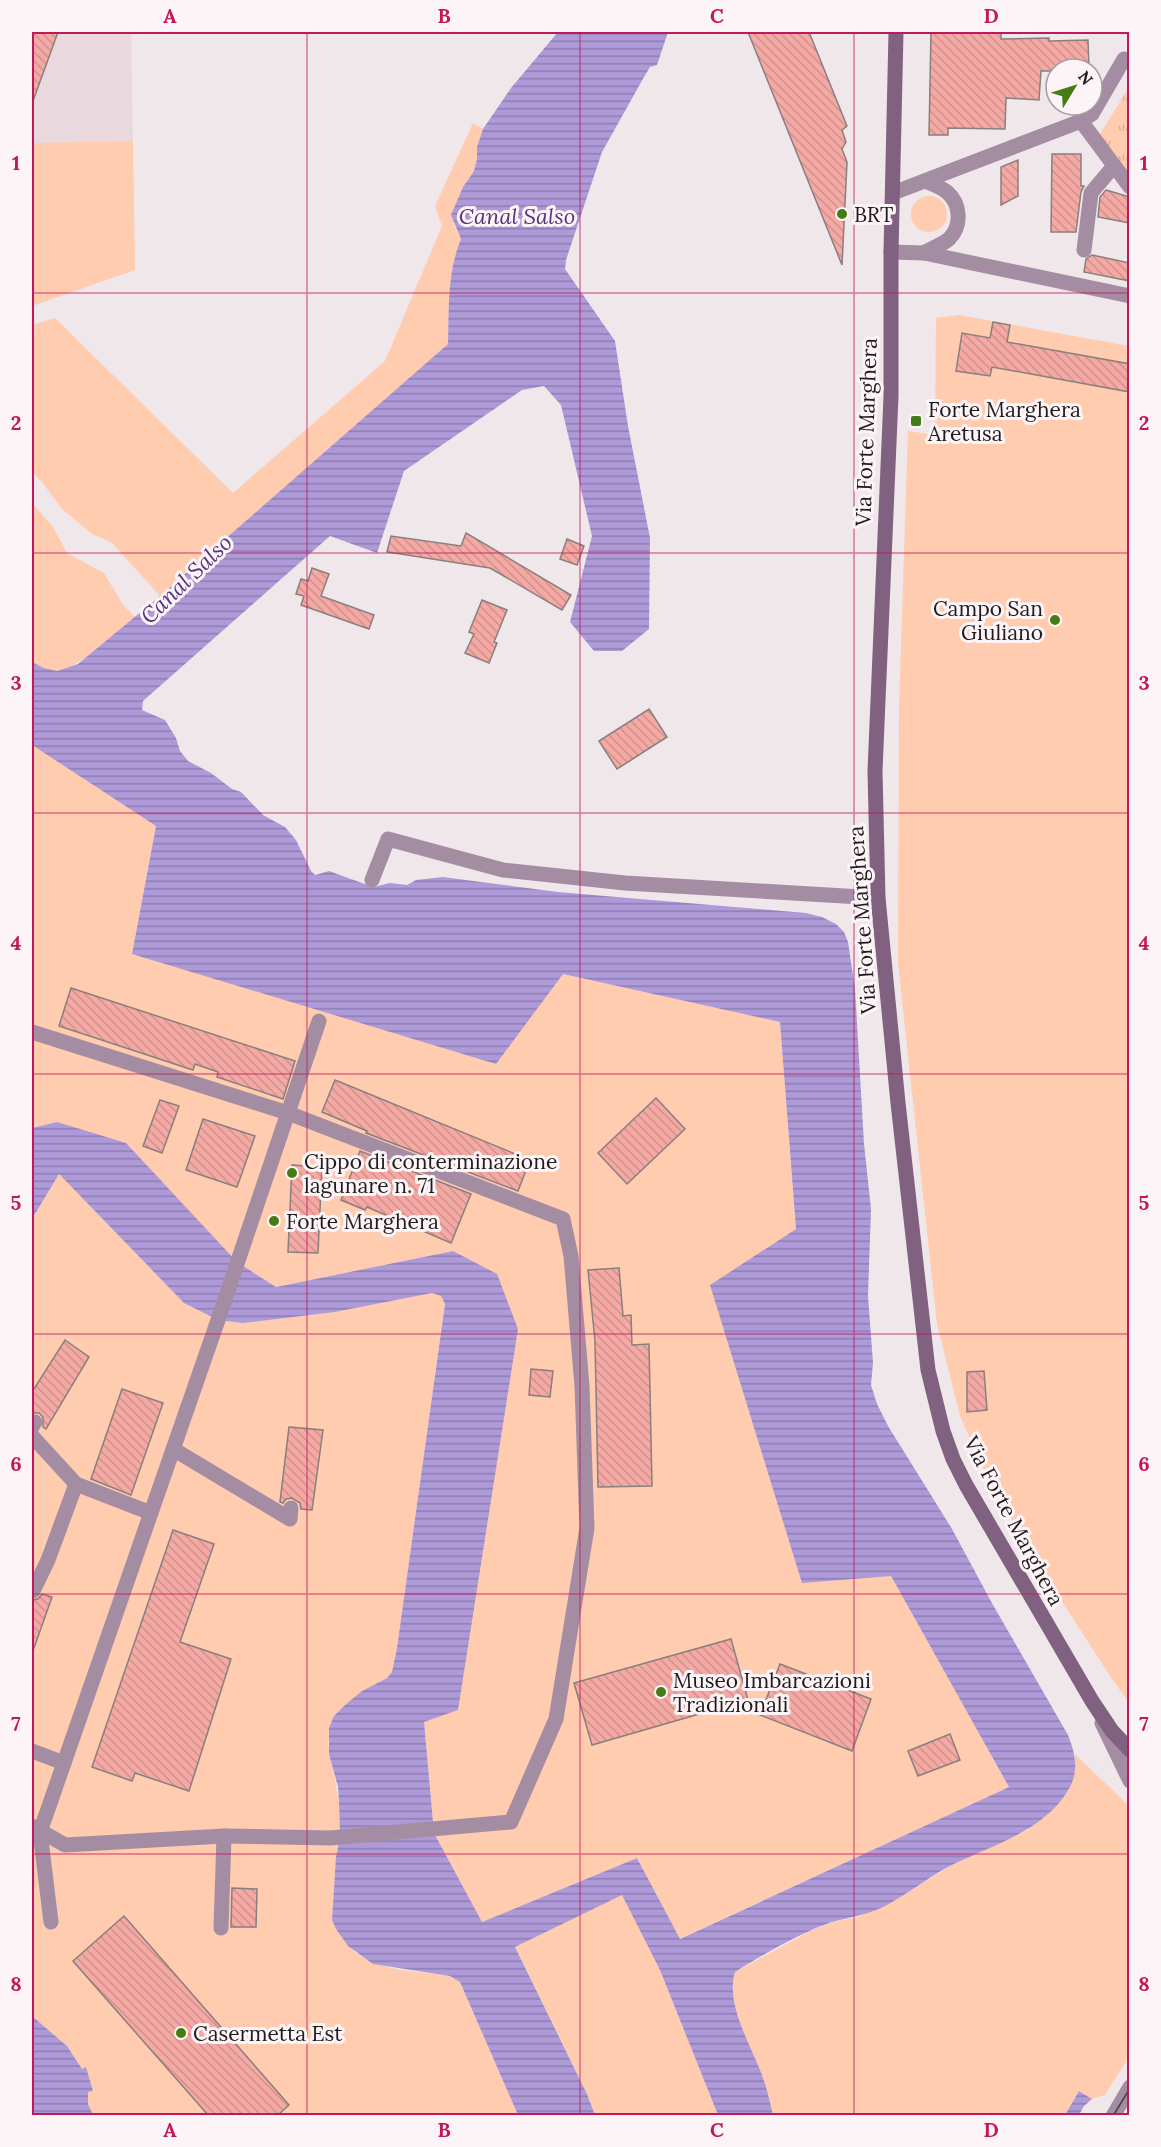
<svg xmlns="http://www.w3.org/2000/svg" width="1161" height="2147" viewBox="0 0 1161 2147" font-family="Lora,serif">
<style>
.built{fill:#e9d8de}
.grass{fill:#ffccaf}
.park{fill:url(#park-tufts)}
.water{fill:url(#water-rules)}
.building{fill:url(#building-back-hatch);stroke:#887f7e;stroke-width:1.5}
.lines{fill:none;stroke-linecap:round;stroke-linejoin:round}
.street{stroke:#a48da3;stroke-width:15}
.secondary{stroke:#816180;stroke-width:15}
.tram{stroke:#464243;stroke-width:1.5}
.grid{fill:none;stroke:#c2185b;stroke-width:1.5;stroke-opacity:0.55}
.poi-dot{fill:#447d15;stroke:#fdf4f7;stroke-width:2}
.labels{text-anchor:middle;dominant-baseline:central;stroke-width:6;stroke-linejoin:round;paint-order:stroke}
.poi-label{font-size:21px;fill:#1f1c1d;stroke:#fdf4f7;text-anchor:start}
.street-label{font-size:21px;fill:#1f1c1d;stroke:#fdf4f7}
.water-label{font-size:22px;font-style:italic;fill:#52357e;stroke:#fdf4f7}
.neatline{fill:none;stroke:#c2185b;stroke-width:2}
.grid-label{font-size:20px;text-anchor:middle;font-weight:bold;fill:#c2185b}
</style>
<defs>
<pattern id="park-tufts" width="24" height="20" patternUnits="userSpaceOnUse" patternTransform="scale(1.5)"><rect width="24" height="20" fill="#ffccaf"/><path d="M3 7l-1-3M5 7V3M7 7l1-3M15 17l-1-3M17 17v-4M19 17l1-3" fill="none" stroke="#daaf96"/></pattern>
<pattern id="water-rules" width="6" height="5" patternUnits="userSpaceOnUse" patternTransform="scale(1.5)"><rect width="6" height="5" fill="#ae9ad8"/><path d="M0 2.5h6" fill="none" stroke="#8d7daf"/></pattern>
<pattern id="building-back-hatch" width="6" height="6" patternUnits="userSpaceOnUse" patternTransform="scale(1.5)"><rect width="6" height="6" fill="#f4a9a4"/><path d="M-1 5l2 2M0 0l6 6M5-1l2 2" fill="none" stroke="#d1918d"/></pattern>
</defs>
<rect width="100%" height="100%" fill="#f0e7ea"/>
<!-- built -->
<path class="built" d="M32 32H131L133 141 32 143Z"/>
<!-- grass -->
<g class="grass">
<path d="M473 123 483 129 477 147V159L474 171 463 187 454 225 461 239C447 272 449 309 448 344L160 596 112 543 92 534 62 509 42 482 32 472V325L55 318 233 493 385 361 442 226 435 206Z"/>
<path d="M133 141 135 270 32 306V143Z"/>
<circle cx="929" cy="214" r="18"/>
<path d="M959 315 1129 346V1703L1110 1676 1039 1566 987 1477 960 1416 937 1324 898 963 899 707 908 431 935 435 936 318Z"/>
<path d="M32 503 53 527 67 553 104 573 123 605 135 617C118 630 78 669 58 671 49 671 40 666 32 662Z"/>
<path d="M32 745 156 826 132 953 563 974 780 1022 796 1230 710 1285 891 1576 1009 1787 679 1939 637 1858 482 1922 434 1833 424 1722 453 1251 276 1287 237 1262 57 1122 32 1128Z"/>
<path d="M59 1174 184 1303 218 1320 243 1323 335 1312 432 1293 441 1296 445 1304 397 1648 392 1672 387 1678 362 1691 328 1742 339 1802 340 1837 336 1857 344 1941C368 1970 400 1969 434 1974 444 1975 453 1975 460 1982L518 2115H93L88 2104V2091H93L86 2068 82 2069 67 2046 32 2016V1219Z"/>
<path d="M1075 1754 1129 1806V2057L1105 2095 1092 2099 1079 2091 1065 2115H773C770 2102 767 2088 762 2075 751 2045 725 2004 735 1972L810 1931 833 1922 858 1917 913 1889 957 1862 1028 1830 1075 1772Z"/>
<path d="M622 1894 660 1970 718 2115H595L587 2093 515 1947Z"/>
</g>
<!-- park -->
<path class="park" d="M1129 87V180L1097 139Z"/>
<!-- water -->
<g class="water">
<path d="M558 32H668L657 65 650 67 644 77 602 152 566 260 565 269 615 341 628 426 650 538 649 629 622 651H594L570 622 592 536 561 405 544 386 522 390 404 471 377 553 330 536 143 701 142 710 165 720 176 738 180 751 188 761 211 773 232 789 241 792 263 815 285 827 296 840 311 871 315 875 329 871 373 887 390 883 407 885 416 880 443 877 558 892 806 913 822 917 836 924 844 932 848 942 855 989 864 1144 871 1209 868 1296 873 1363 871 1385 877 1404 888 1426 952 1529 993 1605 1068 1735C1075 1753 1079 1769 1070 1787 1047 1829 998 1843 958 1862 932 1874 910 1893 885 1906 868 1915 850 1917 832 1922 802 1932 762 1955 735 1972 725 2004 751 2045 762 2075 767 2088 770 2102 773 2115H718L660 1970 622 1895 515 1947 587 2094 595 2115H518L460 1982 450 1976 373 1964 348 1946 336 1929 332 1920 336 1857 340 1837 339 1802 338 1787 329 1754V1728L334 1716 345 1705 362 1691 387 1678 392 1672 397 1648 445 1304 441 1296 432 1293 335 1312 243 1323 218 1320 184 1303 59 1174 32 1219V1128L57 1122 126 1143 237 1262 276 1287 453 1251 497 1274 518 1329 458 1710 424 1722 434 1833 482 1922 637 1858 680 1939 1009 1787 891 1576 802 1583 710 1285 796 1229 780 1022 563 974 496 1064 132 954 156 826 32 745V662L44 668 57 671 78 664 160 596 448 344C449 309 447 272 461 239L451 215 463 187 474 171 477 159V147L483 129 511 88Z"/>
<path d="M32 2016 67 2046 82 2069 86 2067 93 2091 88 2092V2104L93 2115H32Z"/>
<path d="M1079 2091 1092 2099 1084 2106 1079 2115H1065Z"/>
</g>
<!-- building -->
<g class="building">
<path d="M32 32H58L33 101H32Z"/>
<path d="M748 32H809L847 126 842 130 846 142 842 149 847 162 842 265Z"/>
<path d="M931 32H1001V39L1049 38V41L1088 40 1089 69H1056V71H1041L1039 100 1006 98 1005 129 948 128V135H929Z"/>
<path d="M1052 154H1081V186H1084L1081 192 1076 232H1051Z"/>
<path d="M1018 160V196L1001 205V167Z"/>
<path d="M1106 190 1130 197V223L1098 217 1100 197Z"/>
<path d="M1092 255 1130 263V281L1084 272 1086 259Z"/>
<path d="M993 322 1010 325 1007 342 1130 364V392L992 367 990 376 956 371 962 333 990 338Z"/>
<path d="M466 533 571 595 562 610 490 568 387 552 391 536 461 546Z"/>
<path d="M567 539 584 546 577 565 560 559Z"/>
<path d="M312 568 329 574 321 596 374 615 369 629 301 605 304 596 296 594 301 579 308 581Z"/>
<path d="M482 600 507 610 494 642 497 643 489 663 465 653 474 634 469 632Z"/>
<path d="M649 709 667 737 617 769 599 741Z"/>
<path d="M71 988 295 1061 283 1099 217 1077 218 1072 195 1064 193 1070 59 1026Z"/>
<path d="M335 1080 530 1160 518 1191 366 1133 367 1131 322 1112Z"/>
<path d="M656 1098 685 1129 627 1184 598 1153Z"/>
<path d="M160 1100 179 1106 162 1153 143 1146Z"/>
<path d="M203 1119 255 1136 237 1187 186 1170Z"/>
<path d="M360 1151 471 1194 451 1243 367 1207 365 1210 341 1200Z"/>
<path d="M292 1165 322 1167 318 1253 288 1252Z"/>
<path d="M619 1268 623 1316 631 1315 632 1345 649 1344 652 1486 598 1487 595 1341 588 1270Z"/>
<path d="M65 1340 89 1357 46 1429 43 1427V1417L39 1413H32V1392Z"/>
<path d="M531 1369 553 1371 550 1397 529 1395Z"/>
<path d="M984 1371 987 1410 967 1412V1372Z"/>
<path d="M122 1389 163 1403 131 1495 91 1479Z"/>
<path d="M289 1427 323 1430 312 1510 301 1509 300 1503 292 1498 286 1499 283 1503 280 1502Z"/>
<path d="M173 1530 214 1544 180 1642 231 1659 189 1791 135 1773 132 1781 92 1767Z"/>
<path d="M42 1594 52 1597 34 1648H32V1600L38 1599Z"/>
<path d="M731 1639 748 1700 592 1745 574 1683Z"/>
<path d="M780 1664 871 1699 852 1751 760 1715Z"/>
<path d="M950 1734 960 1760 918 1776 908 1751Z"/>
<path d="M232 1888 257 1889 256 1927H231Z"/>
<path d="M124 1916 289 2105 278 2115H208L73 1961Z"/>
</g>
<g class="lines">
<!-- street -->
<g class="street">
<path d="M1081 121 1130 187"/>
<path d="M893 193 1081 121 1092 114 1124 59"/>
<path d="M1084 250 1091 193 1113 167"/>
<path d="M891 252 924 253 1130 296"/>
<path d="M924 253C932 248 942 245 949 239 962 226 961 204 947 192 941 187 932 184 925 181"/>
<path d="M372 880 388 839 503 870 625 883 878 898"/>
<path d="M32 1032 288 1113 563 1219 571 1256 582 1386 587 1528 556 1719 511 1822 331 1838 224 1836 65 1845 32 1826"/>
<path d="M32 1427 35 1422"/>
<path d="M32 1436 76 1484"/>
<path d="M173 1449 290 1519 291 1508"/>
<path d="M33 1591 48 1560 76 1484 151 1513"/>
<path d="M1102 1723 1130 1781"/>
<path d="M32 1751 64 1763"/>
<path d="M51 1922 40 1832 218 1320 319 1021"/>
<path d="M221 1928 224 1836"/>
<path d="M1113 2116 1130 2087"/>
</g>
<!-- secondary -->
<path class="secondary" d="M896 32 891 252V396L875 771 878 898 898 1103 928 1370 943 1431 953 1459 966 1485 1092 1701 1112 1731 1130 1750"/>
<!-- tram -->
<path class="tram" d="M1113 2116 1130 2088"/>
</g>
<!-- grid -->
<path class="grid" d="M307 32V2116M580 32V2116M854 32V2116M32 293H1130M32 553H1130M32 813H1130M32 1074H1130M32 1334H1130M32 1594H1130M32 1854H1130"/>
<!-- markers -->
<g class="poi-dot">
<circle cx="842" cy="214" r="6"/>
<rect x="910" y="415" width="12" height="12" rx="3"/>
<circle cx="1055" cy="620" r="6"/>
<circle cx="292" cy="1173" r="6"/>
<circle cx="274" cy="1221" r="6"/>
<circle cx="661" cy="1692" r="6"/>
<circle cx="181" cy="2033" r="6"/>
</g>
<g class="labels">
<!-- poi labels -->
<g class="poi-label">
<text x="854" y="214">BRT</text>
<text x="928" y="409">Forte Marghera<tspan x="928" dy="24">Aretusa</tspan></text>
<text x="1043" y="608" text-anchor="end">Campo San<tspan x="1043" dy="24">Giuliano</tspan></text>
<text x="304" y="1161">Cippo di conterminazione<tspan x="304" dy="24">lagunare n. 71</tspan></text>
<text x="286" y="1221">Forte Marghera</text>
<text x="673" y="1680">Museo Imbarcazioni<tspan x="673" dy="24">Tradizionali</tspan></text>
<text x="193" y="2033">Casermetta Est</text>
</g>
<!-- street labels -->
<g class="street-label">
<text transform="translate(866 432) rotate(-88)">Via Forte Marghera</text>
<text transform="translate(862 920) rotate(-94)">Via Forte Marghera</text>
<text transform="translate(1014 1521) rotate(62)">Via Forte Marghera</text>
</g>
<!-- water labels -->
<g class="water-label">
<text x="517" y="216">Canal Salso</text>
<text transform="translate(186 579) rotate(-44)">Canal Salso</text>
</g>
</g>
<!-- border -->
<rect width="1161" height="2147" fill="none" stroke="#fdf4f7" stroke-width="66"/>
<!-- north arrow -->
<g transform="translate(1074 87) rotate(52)"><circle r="28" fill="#fdf4f7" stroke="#a49ea0" stroke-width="1.5"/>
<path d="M0-4.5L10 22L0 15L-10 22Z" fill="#447d15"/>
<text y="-9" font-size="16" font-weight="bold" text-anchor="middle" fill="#1f1c1d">N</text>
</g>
<rect x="33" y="33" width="1095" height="2081" class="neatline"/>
<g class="grid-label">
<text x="170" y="23">A</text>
<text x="444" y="23">B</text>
<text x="717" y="23">C</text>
<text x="991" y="23">D</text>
<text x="16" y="170">1</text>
<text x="1144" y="170">1</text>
<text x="16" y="430">2</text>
<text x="1144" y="430">2</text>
<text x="16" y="690">3</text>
<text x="1144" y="690">3</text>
<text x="16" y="950">4</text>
<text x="1144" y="950">4</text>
<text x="16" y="1210">5</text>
<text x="1144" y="1210">5</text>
<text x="16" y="1471">6</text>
<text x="1144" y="1471">6</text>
<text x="16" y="1731">7</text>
<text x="1144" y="1731">7</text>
<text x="16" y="1991">8</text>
<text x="1144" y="1991">8</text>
<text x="170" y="2137">A</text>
<text x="444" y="2137">B</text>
<text x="717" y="2137">C</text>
<text x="991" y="2137">D</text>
</g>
</svg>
